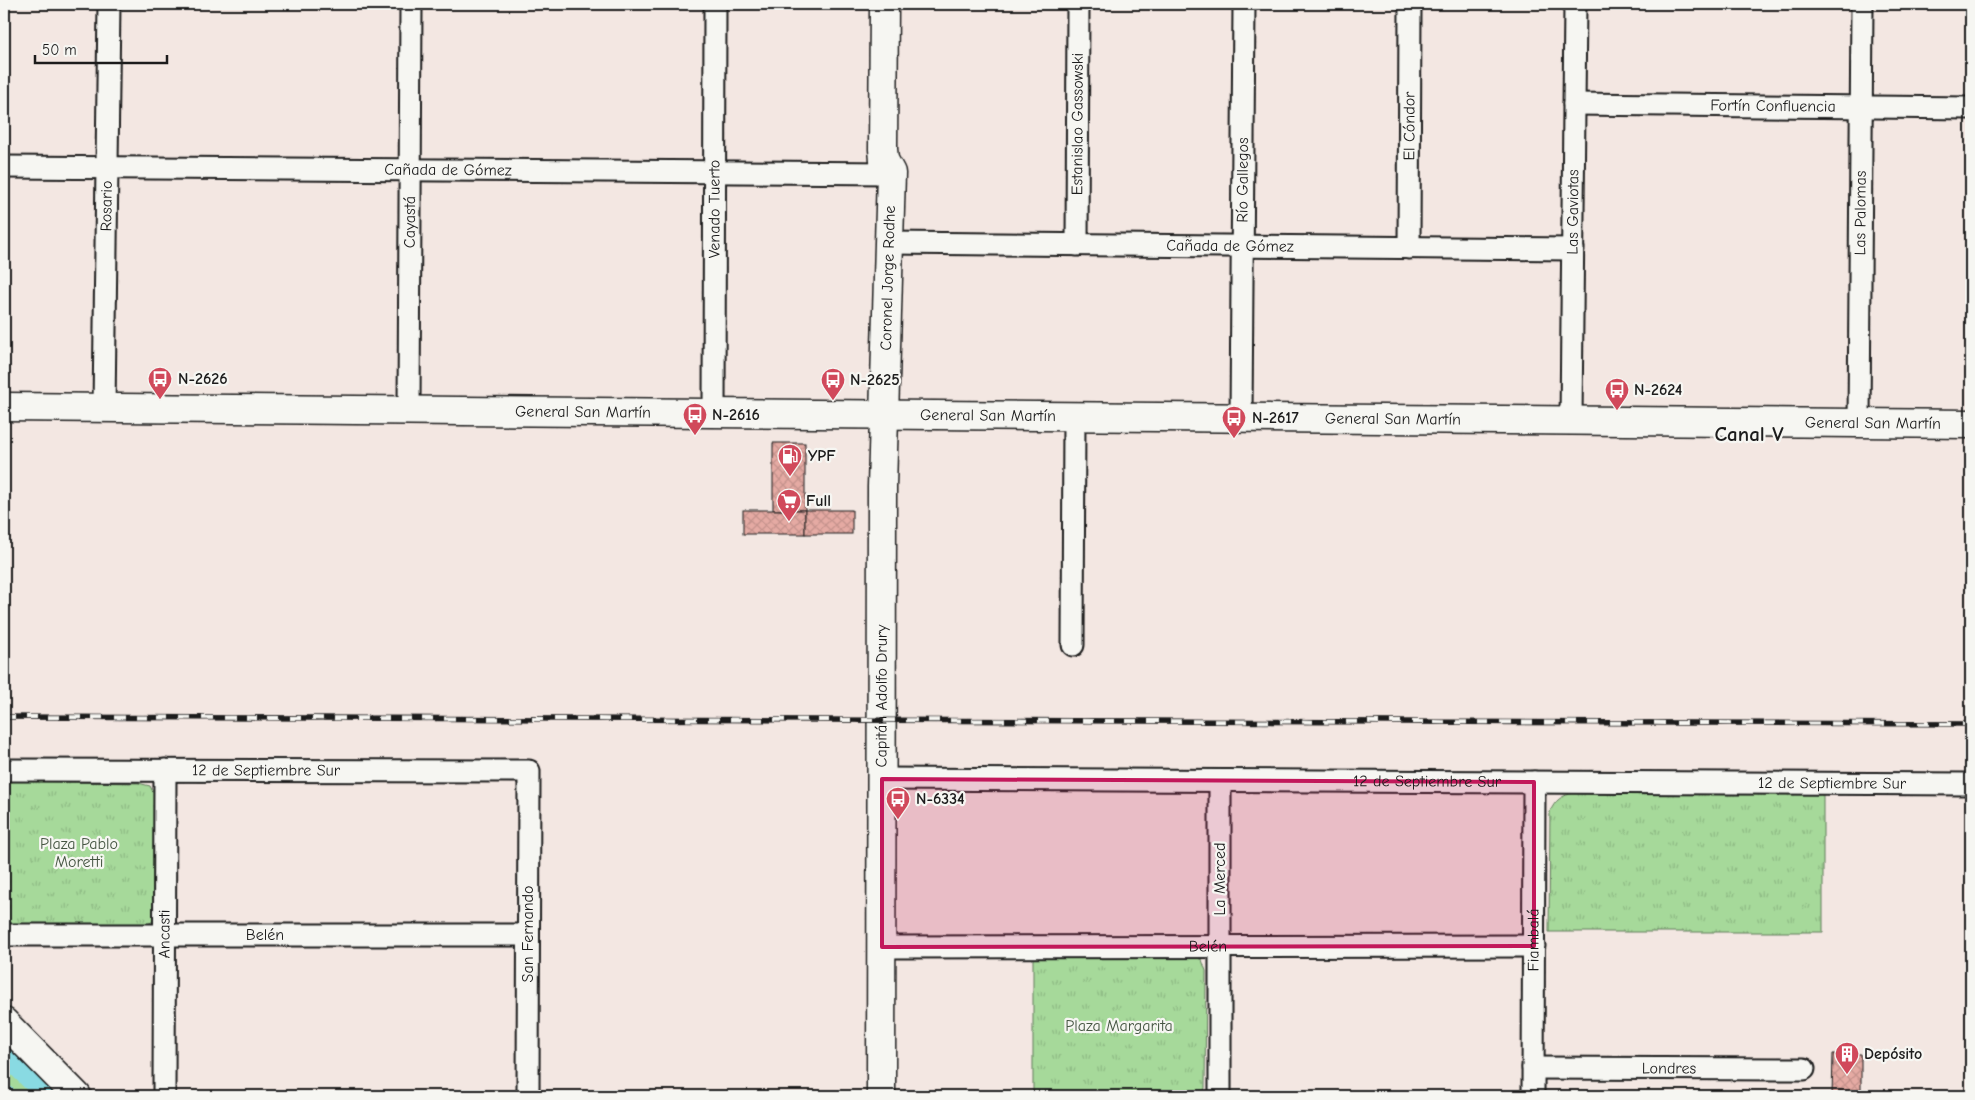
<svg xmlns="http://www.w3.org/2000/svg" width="1975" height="1100" viewBox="0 0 1975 1100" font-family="'Comic Neue',sans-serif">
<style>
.green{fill:#a6d99a;stroke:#617a5b}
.park{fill:url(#park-tufts);stroke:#617a5b}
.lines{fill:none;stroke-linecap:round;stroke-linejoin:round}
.canal{stroke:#89dae2;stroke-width:19}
.building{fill:url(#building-cross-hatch);stroke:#1c1c1c}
.minor-casing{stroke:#1c1c1c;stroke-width:25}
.secondary-casing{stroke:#1c1c1c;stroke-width:31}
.primary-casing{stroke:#1c1c1c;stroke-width:31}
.minor{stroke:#f6f6f2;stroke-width:21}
.secondary{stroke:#f6f6f2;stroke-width:28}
.primary{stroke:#f6f6f2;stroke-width:28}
.rail-casing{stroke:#1c1c1c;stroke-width:5.5}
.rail{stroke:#f6f6f2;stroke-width:4;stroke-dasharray:11;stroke-linecap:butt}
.marked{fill:#c2185b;fill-opacity:0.2;stroke:#c2185b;stroke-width:4;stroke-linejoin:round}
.labels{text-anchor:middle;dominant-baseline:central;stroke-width:4.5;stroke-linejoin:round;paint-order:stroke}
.street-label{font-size:16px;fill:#1c1c1c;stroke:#f6f6f2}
.poi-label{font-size:16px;font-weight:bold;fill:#1c1c1c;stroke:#f6f6f2;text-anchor:start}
.park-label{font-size:16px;fill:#455542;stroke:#f6f6f2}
.district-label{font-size:21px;font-weight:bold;fill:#1c1c1c;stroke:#f6f6f2}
</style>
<defs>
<pattern id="park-tufts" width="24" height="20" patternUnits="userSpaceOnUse" patternTransform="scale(1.25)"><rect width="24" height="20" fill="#a6d99a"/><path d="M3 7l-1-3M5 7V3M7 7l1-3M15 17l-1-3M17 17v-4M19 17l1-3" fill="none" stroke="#8eba84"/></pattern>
<pattern id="building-cross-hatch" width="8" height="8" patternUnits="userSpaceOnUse" patternTransform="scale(1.25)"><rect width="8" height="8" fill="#e5aaa3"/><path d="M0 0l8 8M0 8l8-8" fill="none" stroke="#c4928c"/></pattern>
</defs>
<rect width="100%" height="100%" fill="#f3e7e2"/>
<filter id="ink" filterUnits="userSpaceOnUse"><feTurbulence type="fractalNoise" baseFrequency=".02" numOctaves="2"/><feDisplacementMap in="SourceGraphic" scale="10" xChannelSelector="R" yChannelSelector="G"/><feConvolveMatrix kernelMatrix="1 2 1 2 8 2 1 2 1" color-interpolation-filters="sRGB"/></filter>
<g filter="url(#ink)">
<!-- green -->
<path class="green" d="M4 1034 65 1096H4Z"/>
<!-- park -->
<g class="park">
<path d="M4 781 138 783 150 786 154 794 153 921 148 924 4 925Z"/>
<path d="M1575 793H1823V932H1549L1550 812C1555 800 1562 795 1575 793Z"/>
<path d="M1033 956 1195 957 1202 960 1206 971 1205 1088 1202 1096H1033Z"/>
</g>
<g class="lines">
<!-- canal -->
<g class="canal">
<path d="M4 1054 46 1096"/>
<path d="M4 1093 7 1096"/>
</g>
</g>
<!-- building -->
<g class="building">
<rect x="773" y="443" width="32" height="67"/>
<rect x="743" y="510" width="62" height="24"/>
<rect x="805" y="510" width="47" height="24"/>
<path d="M1833 1054H1861V1096H1832Z"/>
</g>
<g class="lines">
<defs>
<g id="minor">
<path id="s1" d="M1574 104 1971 108"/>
<path id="s2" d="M4 167 891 173"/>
<path id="s3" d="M889 243 1573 249"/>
<path id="s4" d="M1077 245 1078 4"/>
<path id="s5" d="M1409 248 1410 4"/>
<path id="s6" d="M104 408 109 4"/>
<path id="s7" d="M409 411 411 4"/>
<path id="s8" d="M714 414 715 4"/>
<path id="s9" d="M1241 418 1244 4"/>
<path id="s10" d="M1571 421 1575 4"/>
<path id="s11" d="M1859 423 1862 4"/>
<path d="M1073 645 1074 416"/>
<path id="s12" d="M4 770 529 771 528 1096"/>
<path id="s13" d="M882 779 1971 784"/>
<path id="s14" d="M4 935H528"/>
<path id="s15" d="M882 947 1534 946"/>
<path id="s16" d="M1533 1068 1804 1069"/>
<path id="s17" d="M164 1096 165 770"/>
<path d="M1220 1096V781"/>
<path id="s18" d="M1533 1096 1534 782"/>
</g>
<g id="secondary">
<path id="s19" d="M4 407 1971 424"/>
<path id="s20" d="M881 1096 882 487 891 173 884 160 883 149 884 4"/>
</g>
<path id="primary" d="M4 1022 77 1096"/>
</defs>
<!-- minor casing -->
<use href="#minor" class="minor-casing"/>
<!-- secondary casing -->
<use href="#secondary" class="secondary-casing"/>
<!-- primary casing -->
<use href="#primary" class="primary-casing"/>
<!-- minor -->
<use href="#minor" class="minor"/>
<!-- secondary -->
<use href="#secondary" class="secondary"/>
<!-- primary -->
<use href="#primary" class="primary"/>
<defs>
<path id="rail" d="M4 717 1971 724"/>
</defs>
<!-- rail casing -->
<use href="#rail" class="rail-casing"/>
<!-- rail -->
<use href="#rail" class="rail"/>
</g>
</g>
<!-- marked area -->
<path class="marked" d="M882 779 1534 782V946L882 947Z"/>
<!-- icons -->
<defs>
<symbol id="bus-pin" viewBox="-11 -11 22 30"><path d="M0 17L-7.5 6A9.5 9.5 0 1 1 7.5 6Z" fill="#d1495b" stroke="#f6f6f2"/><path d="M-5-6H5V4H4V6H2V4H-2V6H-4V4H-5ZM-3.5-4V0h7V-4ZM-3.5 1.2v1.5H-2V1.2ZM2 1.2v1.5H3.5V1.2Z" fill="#fff"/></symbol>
<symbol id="fuel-pin" viewBox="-11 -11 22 30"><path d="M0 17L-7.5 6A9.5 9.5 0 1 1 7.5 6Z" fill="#d1495b" stroke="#f6f6f2"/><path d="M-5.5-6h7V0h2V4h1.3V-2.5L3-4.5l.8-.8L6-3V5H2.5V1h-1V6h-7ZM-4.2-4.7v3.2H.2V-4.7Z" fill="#fff"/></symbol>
<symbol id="supermarket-pin" viewBox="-11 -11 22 30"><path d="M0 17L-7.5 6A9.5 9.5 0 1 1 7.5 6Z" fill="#d1495b" stroke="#f6f6f2"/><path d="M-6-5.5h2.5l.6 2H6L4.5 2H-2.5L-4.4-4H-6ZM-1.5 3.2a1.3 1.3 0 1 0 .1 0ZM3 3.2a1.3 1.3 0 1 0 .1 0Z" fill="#fff"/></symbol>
<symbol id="building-pin" viewBox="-11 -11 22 30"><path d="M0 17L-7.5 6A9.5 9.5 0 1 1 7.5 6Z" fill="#d1495b" stroke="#f6f6f2"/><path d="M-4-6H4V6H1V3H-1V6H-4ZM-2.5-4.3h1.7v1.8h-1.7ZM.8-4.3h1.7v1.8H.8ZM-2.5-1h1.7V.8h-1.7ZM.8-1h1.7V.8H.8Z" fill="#fff"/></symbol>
</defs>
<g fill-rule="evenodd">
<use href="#bus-pin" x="146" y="365" width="28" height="38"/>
<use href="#bus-pin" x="819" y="366" width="28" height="38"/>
<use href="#bus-pin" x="1603" y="376" width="28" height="38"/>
<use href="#bus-pin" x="681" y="401" width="28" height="38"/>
<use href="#bus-pin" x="1220" y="404" width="28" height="38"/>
<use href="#fuel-pin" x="776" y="442" width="28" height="38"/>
<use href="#supermarket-pin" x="775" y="487" width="28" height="38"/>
<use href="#bus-pin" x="884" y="785" width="28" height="38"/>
<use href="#building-pin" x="1833" y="1040" width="28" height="38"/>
</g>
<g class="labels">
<!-- street labels -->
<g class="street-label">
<text stroke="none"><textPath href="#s1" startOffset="199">Fortín Confluencia</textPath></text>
<text stroke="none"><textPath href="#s4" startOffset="121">Estanislao Gassowski</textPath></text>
<text stroke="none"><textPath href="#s5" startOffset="122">El Cóndor</textPath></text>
<text stroke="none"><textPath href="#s2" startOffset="444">Cañada de Gómez</textPath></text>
<text stroke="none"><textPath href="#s9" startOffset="238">Río Gallegos</textPath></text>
<text stroke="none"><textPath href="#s6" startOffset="202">Rosario</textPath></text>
<text stroke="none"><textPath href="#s8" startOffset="205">Venado Tuerto</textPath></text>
<text stroke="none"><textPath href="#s10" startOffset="209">Las Gaviotas</textPath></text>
<text stroke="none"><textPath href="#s11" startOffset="210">Las Palomas</textPath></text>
<text stroke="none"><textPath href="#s7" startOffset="189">Cayastá</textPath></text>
<text stroke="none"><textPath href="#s3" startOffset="341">Cañada de Gómez</textPath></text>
<text stroke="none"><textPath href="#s20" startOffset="818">Coronel Jorge Rodhe</textPath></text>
<text stroke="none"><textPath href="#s19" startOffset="579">General San Martín</textPath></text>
<text stroke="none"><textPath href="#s19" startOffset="984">General San Martín</textPath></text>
<text stroke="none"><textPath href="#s19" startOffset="1389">General San Martín</textPath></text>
<text stroke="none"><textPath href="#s19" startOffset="1869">General San Martín</textPath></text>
<text stroke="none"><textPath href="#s20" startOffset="400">Capitán Adolfo Drury</textPath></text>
<text stroke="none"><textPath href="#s12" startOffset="262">12 de Septiembre Sur</textPath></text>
<text stroke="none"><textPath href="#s13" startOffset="545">12 de Septiembre Sur</textPath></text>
<text stroke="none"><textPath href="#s13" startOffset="950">12 de Septiembre Sur</textPath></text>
<text transform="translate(1220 879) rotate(-90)">La Merced</text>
<text stroke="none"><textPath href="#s17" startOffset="162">Ancasti</textPath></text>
<text transform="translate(528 934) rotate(-90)">San Fernando</text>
<text stroke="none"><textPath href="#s14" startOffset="261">Belén</textPath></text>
<text stroke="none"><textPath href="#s18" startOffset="156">Fiambalá</textPath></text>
<text stroke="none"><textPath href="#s15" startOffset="326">Belén</textPath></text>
<text stroke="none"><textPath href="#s16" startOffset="136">Londres</textPath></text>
</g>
<!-- poi labels -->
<g class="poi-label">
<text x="178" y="379">N-2626</text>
<text x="850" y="380">N-2625</text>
<text x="1634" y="390">N-2624</text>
<text x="712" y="415">N-2616</text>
<text x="1252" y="418">N-2617</text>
<text x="808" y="456">YPF</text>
<text x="806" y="501">Full</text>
<text x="916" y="799">N-6334</text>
<text x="1864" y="1054">Depósito</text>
</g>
<!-- park labels -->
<g class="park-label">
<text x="79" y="844">Plaza Pablo<tspan x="79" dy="18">Moretti</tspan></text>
<text x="1119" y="1026">Plaza Margarita</text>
</g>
<!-- district labels -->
<g class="district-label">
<text x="1749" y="434">Canal V</text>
</g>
</g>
<!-- margin -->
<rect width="1975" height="1100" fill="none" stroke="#f6f6f2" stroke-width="20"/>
<rect x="10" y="10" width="1955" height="1080" fill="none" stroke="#1c1c1c" stroke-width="2" filter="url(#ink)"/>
<!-- scale -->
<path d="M35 55v8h132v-8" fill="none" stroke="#1c1c1c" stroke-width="2.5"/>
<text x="42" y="55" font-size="15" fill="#1c1c1c" stroke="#f6f6f2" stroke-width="4" paint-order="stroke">50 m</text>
</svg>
